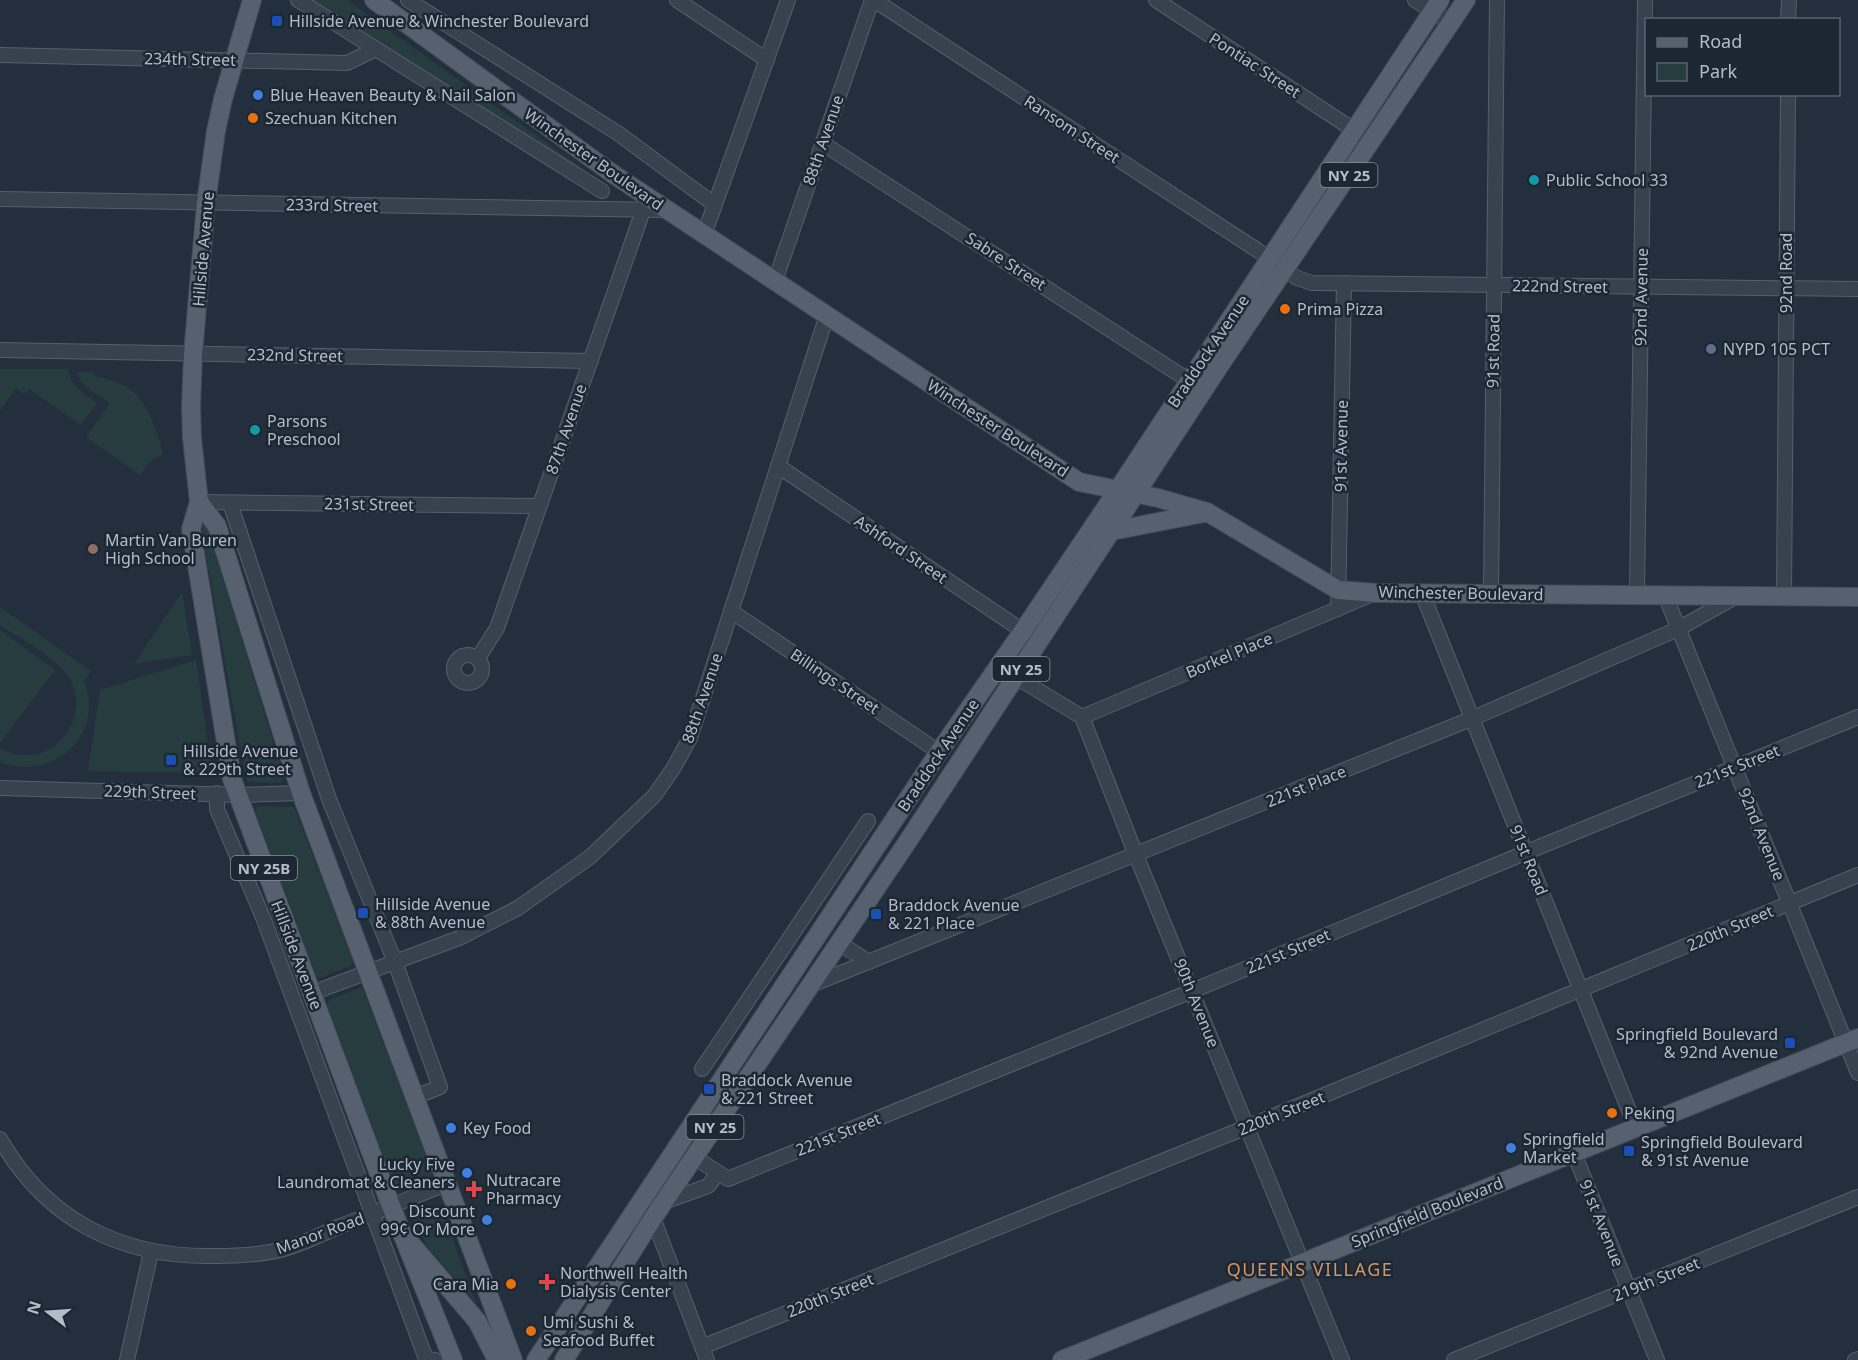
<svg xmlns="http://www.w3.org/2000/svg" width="1858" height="1360" viewBox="0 0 1858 1360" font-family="'Noto Sans',sans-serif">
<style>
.green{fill:#263c3f}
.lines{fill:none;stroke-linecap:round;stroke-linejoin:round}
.minor-casing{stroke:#565f6c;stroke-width:16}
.major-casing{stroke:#414a57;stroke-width:20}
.minor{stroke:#38414e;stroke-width:14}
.major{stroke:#56606e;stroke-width:18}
.transit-dot{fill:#1a4fb4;stroke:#1d2633;stroke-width:2}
.shop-dot{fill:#3f7fe0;stroke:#1d2633;stroke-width:2}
.food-dot{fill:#e8710a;stroke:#1d2633;stroke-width:2}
.culture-dot{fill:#0f9aa8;stroke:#1d2633;stroke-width:2}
.service-dot{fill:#5c6f8a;stroke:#1d2633;stroke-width:2}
.education-dot{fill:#8d6e63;stroke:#1d2633;stroke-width:2}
.health-dot{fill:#e0444e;stroke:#1d2633;stroke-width:2}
.labels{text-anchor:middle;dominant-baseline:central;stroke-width:5;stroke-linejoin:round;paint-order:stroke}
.shield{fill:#1d2633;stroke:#878f9c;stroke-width:1.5}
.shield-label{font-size:15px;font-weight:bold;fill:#b4bcc9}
.poi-label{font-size:16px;fill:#b4bcc9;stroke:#1d2633;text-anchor:start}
.street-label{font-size:16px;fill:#b4bcc9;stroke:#1d2633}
.neighbourhood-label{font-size:18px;letter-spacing:1.5px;fill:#d59563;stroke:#1d2633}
</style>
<rect width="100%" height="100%" fill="#242f3e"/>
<!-- green -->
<g class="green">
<path d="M309 0H347L590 174Z"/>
<path d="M0 369H69C69 386 85 394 97 403L81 425 29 389 24 394 16 388 0 411Z"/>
<path d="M77 372H93L95 376C106 379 121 382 130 389 148 402 159 435 163 455L150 461 140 475 86 437 110 403C99 395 79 386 77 372Z"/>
<path d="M202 524H206L284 777 280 783 249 782 246 778 201 527Z"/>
<path d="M182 592 192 655 134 664Z"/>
<path d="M0 607 91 671 84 681C106 735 52 783 0 762V748C7 752 14 755 22 755 62 758 90 712 69 678 56 657 21 639 0 625Z"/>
<path d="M0 630 55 670 0 743Z"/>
<path d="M196 660 212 773 88 771 100 690Z"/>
<path d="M258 806 294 807 353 961 351 966 319 978 316 975 255 811Z"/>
<path d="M359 988 363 990 432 1173 431 1178 400 1189 395 1187 327 1005 329 1000Z"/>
<path d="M440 1205 476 1303 429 1249 411 1215Z"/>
</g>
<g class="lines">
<defs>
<g id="minor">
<path d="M298 0 602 191"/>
<path d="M408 0 619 134 715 205"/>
<path d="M677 0 767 60"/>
<path d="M874 0 1257 250 1297 278 1312 283 1858 289"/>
<path d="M1156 0 1354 130"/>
<path d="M1415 0 1451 23"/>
<path d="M1788 20 1789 0"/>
<path d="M0 55 347 63 376 49"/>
<path d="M822 143 1188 380"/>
<path d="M0 199 665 210"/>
<path d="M704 235 788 0"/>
<path d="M775 281 872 0"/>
<path d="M0 350 591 361"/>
<path d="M778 466 1023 631"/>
<path d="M199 502 539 506"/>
<path d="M230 503 329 799 395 962 440 1087 415 1097"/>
<path d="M1422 593 1636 1128"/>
<path d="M1491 594 1497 0"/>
<path d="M1637 594 1645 0"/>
<path d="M1665 595 1858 1073"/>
<path d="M1784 596 1788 94"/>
<path d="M1338 609 1344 283"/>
<path d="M731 611 939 752"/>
<circle cx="468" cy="669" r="14"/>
<path d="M478 658 497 628 646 202"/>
<path d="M1016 677 1082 717 1136 855 1342 1360"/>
<path d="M1082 717 1375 593"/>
<path d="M0 788 238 795 301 793"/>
<path d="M217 793V809L264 920 426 1359 435 1360"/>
<path d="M839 943 869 962"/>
<path d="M811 985 1471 719 1678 629 1735 597"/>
<path d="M312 993 459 938 518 908 590 857 654 796 673 769 690 738 827 315"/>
<path d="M702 1069 868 821"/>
<path d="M0 1139C47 1221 122 1258 215 1256 239 1256 264 1255 287 1248 305 1243 321 1234 338 1227 375 1213 411 1198 448 1183"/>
<path d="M1574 1153 1657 1360"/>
<path d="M694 1157 728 1179 1192 991 1544 845 1858 717"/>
<path d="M664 1202 708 1186 718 1173"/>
<path d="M648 1214 653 1218 707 1360"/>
<path d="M702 1347 1247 1127 1858 875"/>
<path d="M127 1360 151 1252"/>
<path d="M1454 1360 1858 1197"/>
<path d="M1855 1360 1858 1359"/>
</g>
<g id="major">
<path d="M252 0 223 99 216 131 206 203 193 354 191 407 192 438 199 502 191 529 232 779 391 1206 453 1360"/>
<path d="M374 0 613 174 1079 482 1158 498 1207 512 1338 590 1376 593 1858 597"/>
<path d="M199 502 217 526 301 793 513 1360"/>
<path d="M1112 531 1204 513"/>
<path d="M411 1244 477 1321 497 1360"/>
<path d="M536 1360 939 752 1023 631 1117 491 1440 0"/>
<path d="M564 1360 653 1218 906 844 1218 368 1466 0"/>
<path d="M1062 1360 1858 1038"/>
</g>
</defs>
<!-- minor casing -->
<use href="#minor" class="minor-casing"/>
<!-- major casing -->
<use href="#major" class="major-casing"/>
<!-- minor -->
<use href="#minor" class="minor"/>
<!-- major -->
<use href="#major" class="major"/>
</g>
<!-- markers -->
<g class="transit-dot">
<rect x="271" y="15" width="12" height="12" rx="3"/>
<rect x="165" y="754" width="12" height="12" rx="3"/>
<rect x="357" y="907" width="12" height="12" rx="3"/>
<rect x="870" y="908" width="12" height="12" rx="3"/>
<rect x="1784" y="1037" width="12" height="12" rx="3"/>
<rect x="703" y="1083" width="12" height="12" rx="3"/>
<rect x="1623" y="1145" width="12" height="12" rx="3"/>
</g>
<g class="shop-dot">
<circle cx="258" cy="95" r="6"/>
<circle cx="451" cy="1128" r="6"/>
<circle cx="1511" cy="1148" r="6"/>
<circle cx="467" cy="1173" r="6"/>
<circle cx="487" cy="1220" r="6"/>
</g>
<g class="food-dot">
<circle cx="253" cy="118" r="6"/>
<circle cx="1285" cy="309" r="6"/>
<circle cx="1612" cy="1113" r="6"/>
<circle cx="511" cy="1284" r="6"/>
<circle cx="531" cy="1331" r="6"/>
</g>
<g class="culture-dot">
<circle cx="1534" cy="180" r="6"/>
<circle cx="255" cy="430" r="6"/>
</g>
<circle class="service-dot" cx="1711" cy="349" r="6"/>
<circle class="education-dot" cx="93" cy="549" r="6"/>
<g class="health-dot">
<path d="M471 1180h6v6h6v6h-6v6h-6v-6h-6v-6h6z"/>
<path d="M544 1273h6v6h6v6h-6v6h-6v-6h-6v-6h6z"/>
</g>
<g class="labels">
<!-- shield labels -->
<g class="shield">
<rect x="1320.5" y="163" width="57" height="24" rx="4.5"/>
<rect x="992.5" y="657" width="57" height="24" rx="4.5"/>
<rect x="231" y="856" width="66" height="24" rx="4.5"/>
<rect x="686.5" y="1115" width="57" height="24" rx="4.5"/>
</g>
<g class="shield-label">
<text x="1349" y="175">NY 25</text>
<text x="1021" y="669">NY 25</text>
<text x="264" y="868">NY 25B</text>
<text x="715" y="1127">NY 25</text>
</g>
<!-- poi labels -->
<g class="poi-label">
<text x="289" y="21">Hillside Avenue &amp; Winchester Boulevard</text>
<text x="270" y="95">Blue Heaven Beauty &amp; Nail Salon</text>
<text x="265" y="118">Szechuan Kitchen</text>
<text x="1546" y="180">Public School 33</text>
<text x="1297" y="309">Prima Pizza</text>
<text x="1723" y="349">NYPD 105 PCT</text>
<text x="267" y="421">Parsons<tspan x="267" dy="18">Preschool</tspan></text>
<text x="105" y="540">Martin Van Buren<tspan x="105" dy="18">High School</tspan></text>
<text x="183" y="751">Hillside Avenue<tspan x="183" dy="18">&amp; 229th Street</tspan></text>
<text x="375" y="904">Hillside Avenue<tspan x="375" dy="18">&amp; 88th Avenue</tspan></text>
<text x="888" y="905">Braddock Avenue<tspan x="888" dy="18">&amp; 221 Place</tspan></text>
<text x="1778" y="1034" text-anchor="end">Springfield Boulevard<tspan x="1778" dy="18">&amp; 92nd Avenue</tspan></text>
<text x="721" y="1080">Braddock Avenue<tspan x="721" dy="18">&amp; 221 Street</tspan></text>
<text x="1624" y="1113">Peking</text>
<text x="463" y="1128">Key Food</text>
<text x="1523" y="1139">Springfield<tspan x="1523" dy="18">Market</tspan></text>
<text x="1641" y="1142">Springfield Boulevard<tspan x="1641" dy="18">&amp; 91st Avenue</tspan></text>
<text x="455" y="1164" text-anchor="end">Lucky Five<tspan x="455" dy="18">Laundromat &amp; Cleaners</tspan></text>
<text x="486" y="1180">Nutracare<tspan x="486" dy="18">Pharmacy</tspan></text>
<text x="475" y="1211" text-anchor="end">Discount<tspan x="475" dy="18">99¢ Or More</tspan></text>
<text x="560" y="1273">Northwell Health<tspan x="560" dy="18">Dialysis Center</tspan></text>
<text x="499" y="1284" text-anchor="end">Cara Mia</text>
<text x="543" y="1322">Umi Sushi &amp;<tspan x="543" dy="18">Seafood Buffet</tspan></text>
</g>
<!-- street labels -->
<g class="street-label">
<text transform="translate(190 59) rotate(1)">234th Street</text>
<text transform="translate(1255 65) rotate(33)">Pontiac Street</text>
<text transform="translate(1072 129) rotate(33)">Ransom Street</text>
<text transform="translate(823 140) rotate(-71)">88th Avenue</text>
<text transform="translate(594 159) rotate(35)">Winchester Boulevard</text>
<text transform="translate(332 205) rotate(1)">233rd Street</text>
<text transform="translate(203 249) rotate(-85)">Hillside Avenue</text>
<text transform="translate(1006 261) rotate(33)">Sabre Street</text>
<text transform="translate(1786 273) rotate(-90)">92nd Road</text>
<text transform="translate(1560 286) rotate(1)">222nd Street</text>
<text transform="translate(1641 297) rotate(-89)">92nd Avenue</text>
<text transform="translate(1208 351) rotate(-56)">Braddock Avenue</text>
<text transform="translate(1493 351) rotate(-89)">91st Road</text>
<text transform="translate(295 355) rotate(1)">232nd Street</text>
<text transform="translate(998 428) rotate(33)">Winchester Boulevard</text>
<text transform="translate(566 429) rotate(-71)">87th Avenue</text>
<text transform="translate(1341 446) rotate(-89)">91st Avenue</text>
<text transform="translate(369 504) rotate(1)">231st Street</text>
<text transform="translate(901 549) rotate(34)">Ashford Street</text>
<text transform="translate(1461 593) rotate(1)">Winchester Boulevard</text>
<text transform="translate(1229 655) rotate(-23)">Borkel Place</text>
<text transform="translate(835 681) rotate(34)">Billings Street</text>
<text transform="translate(702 698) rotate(-71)">88th Avenue</text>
<text transform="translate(938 755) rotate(-56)">Braddock Avenue</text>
<text transform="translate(1737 766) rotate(-22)">221st Street</text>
<text transform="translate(1306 786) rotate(-22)">221st Place</text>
<text transform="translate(150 792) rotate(2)">229th Street</text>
<text transform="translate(1762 834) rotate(68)">92nd Avenue</text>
<text transform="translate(1529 860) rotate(68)">91st Road</text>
<text transform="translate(1730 928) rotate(-23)">220th Street</text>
<text transform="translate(1288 951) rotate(-23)">221st Street</text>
<text transform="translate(297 955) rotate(69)">Hillside Avenue</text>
<text transform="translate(1197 1003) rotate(68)">90th Avenue</text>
<text transform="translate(1281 1113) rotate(-22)">220th Street</text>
<text transform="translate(838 1134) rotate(-22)">221st Street</text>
<text transform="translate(1427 1212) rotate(-22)">Springfield Boulevard</text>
<text transform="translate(1602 1223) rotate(68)">91st Avenue</text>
<text transform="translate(320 1233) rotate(-20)">Manor Road</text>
<text transform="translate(1656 1279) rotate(-22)">219th Street</text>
<text transform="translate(830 1295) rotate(-22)">220th Street</text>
</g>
<!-- neighbourhood labels -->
<g class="neighbourhood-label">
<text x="1310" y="1269">QUEENS VILLAGE</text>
</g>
</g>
<!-- legend -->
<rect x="1645" y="18" width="195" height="78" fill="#1d2633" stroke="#59626f" stroke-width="1.5"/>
<rect x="1657" y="38" width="30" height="9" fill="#56606e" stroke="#59626f" stroke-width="1.5"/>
<text x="1699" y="48" font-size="18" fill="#b4bcc9">Road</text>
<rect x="1657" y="63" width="30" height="18" fill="#263c3f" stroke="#59626f" stroke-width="1.5"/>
<text x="1699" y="78" font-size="18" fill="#b4bcc9">Park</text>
<!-- north arrow -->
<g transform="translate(48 1312) rotate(287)" stroke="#1d2633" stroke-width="4.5" paint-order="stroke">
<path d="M0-4.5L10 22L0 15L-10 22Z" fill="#b4bcc9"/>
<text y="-9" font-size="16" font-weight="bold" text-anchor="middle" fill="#b4bcc9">N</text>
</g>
</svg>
